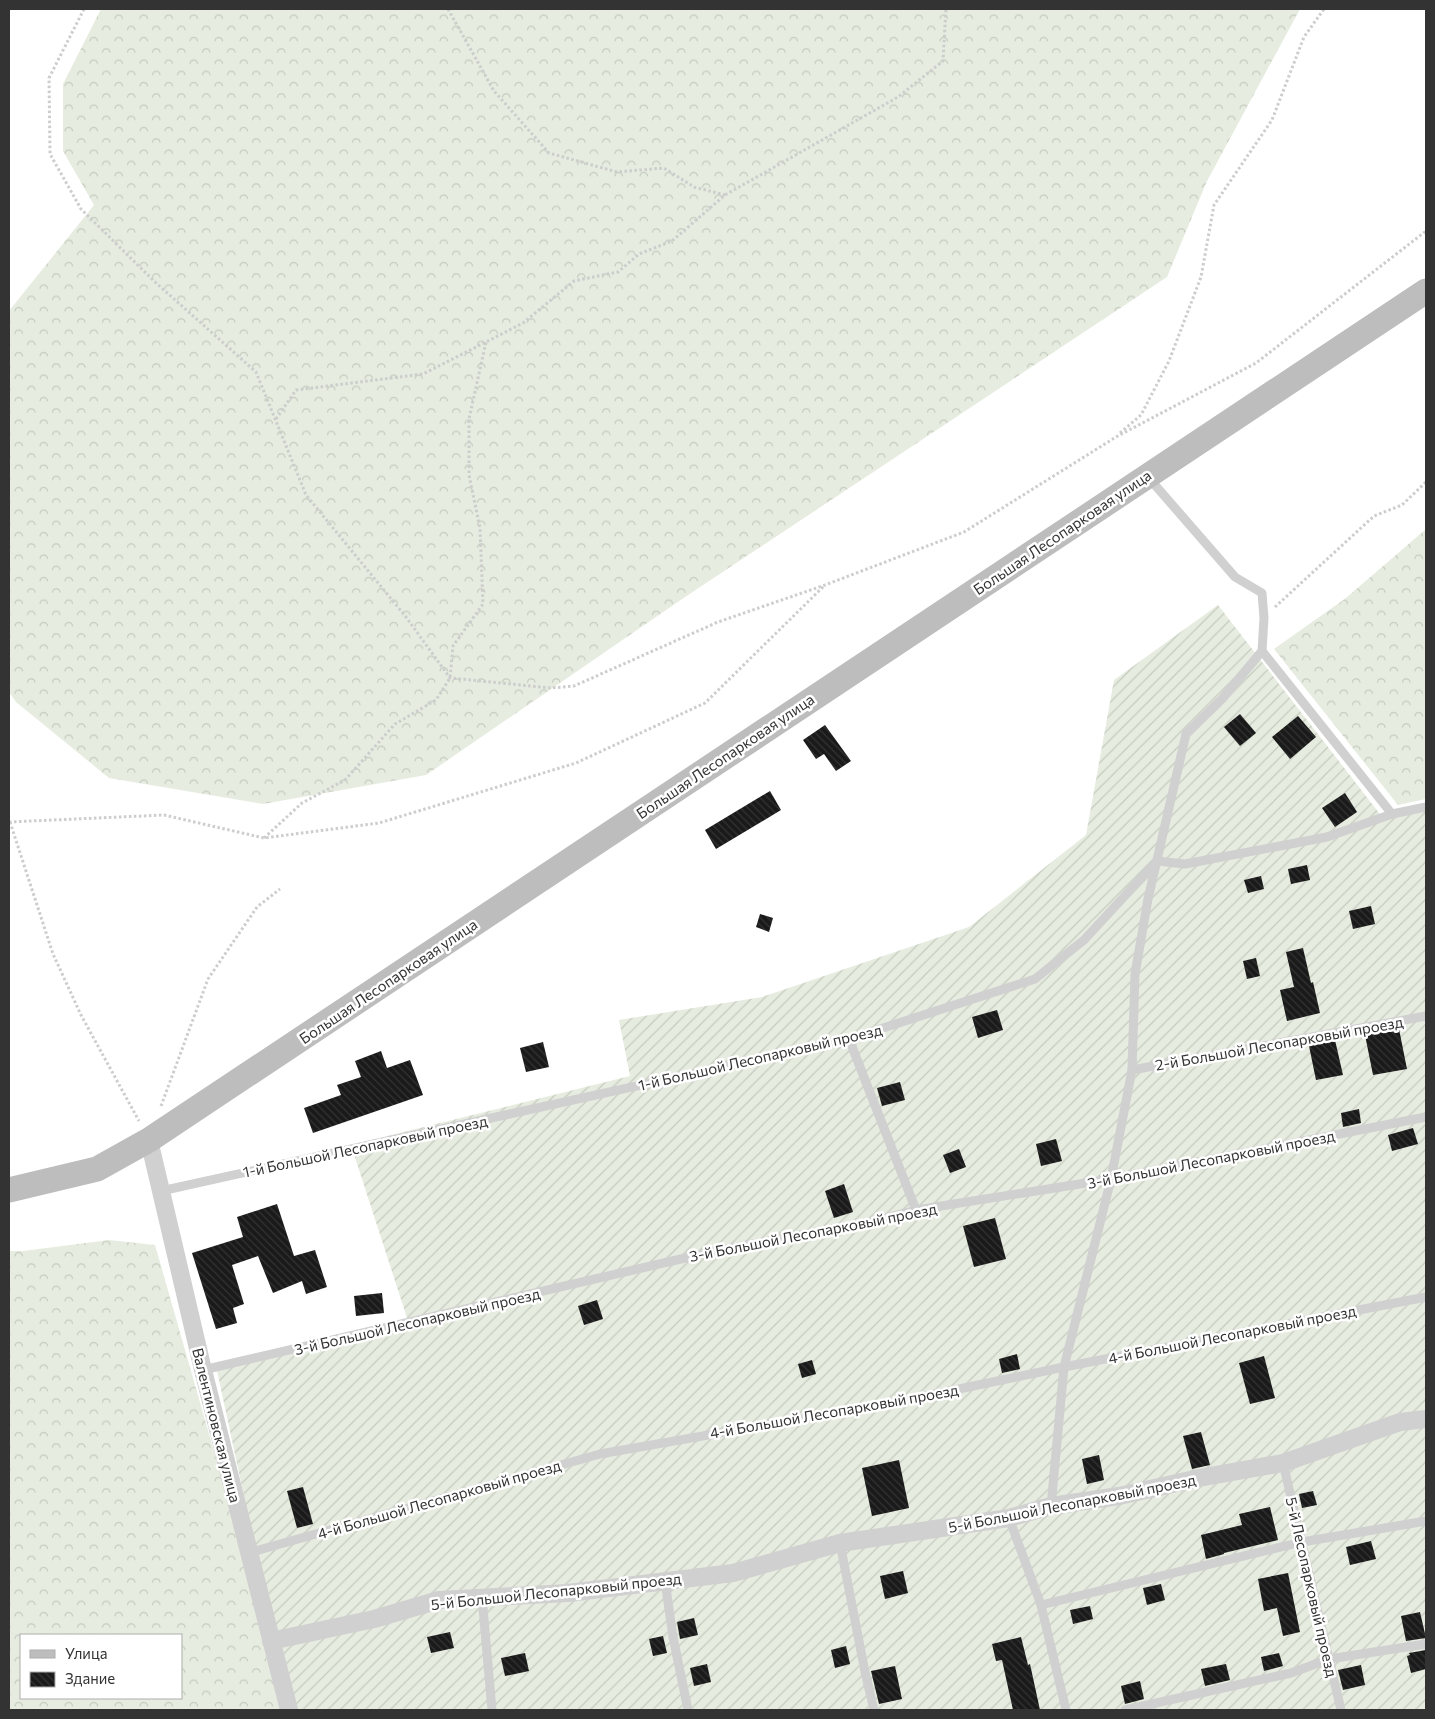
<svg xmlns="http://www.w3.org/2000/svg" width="1435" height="1719" viewBox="0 0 1435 1719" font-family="Commissioner,sans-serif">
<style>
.forest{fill:url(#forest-crowns);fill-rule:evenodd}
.garden{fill:url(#garden-furrows)}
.building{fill:url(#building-back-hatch)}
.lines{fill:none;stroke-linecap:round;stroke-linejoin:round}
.path{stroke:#cdcdcd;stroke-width:3;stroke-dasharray:2.5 2.5;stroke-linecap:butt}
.service{stroke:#d0d0d0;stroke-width:9}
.minor{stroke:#d0d0d0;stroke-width:18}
.secondary{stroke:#bdbdbd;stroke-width:25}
.labels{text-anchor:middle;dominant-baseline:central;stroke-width:5;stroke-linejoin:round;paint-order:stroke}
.street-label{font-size:15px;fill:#333;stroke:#fff}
</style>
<defs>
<pattern id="forest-crowns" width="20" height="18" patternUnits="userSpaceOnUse" patternTransform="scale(1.25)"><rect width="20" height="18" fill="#e6ecdf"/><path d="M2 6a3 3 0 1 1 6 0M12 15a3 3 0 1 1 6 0" fill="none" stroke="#c6cbc0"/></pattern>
<pattern id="garden-furrows" width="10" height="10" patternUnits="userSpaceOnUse" patternTransform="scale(1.25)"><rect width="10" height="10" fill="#e6ecdf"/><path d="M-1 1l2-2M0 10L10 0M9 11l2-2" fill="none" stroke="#c6cbc0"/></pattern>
<pattern id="building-back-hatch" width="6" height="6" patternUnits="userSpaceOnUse" patternTransform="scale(1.25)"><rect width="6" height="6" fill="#1a1a1a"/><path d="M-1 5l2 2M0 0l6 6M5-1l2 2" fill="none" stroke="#333"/></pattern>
</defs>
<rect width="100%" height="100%" fill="#fff"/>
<!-- forest -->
<g class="forest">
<path d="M101 9H1300L1207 181 1167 277 685 597 426 775 263 804 109 778 16 702 9 692V311L94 205 63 151V84Z"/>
<path d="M1426 529V799L1398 805 1274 649 1346 598Z"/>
<path d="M109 1240 155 1245 288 1710H9V1251H23ZM21 1635H181V1698H21Z"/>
</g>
<!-- garden -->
<path class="garden" d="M1218 605 1383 818 1426 809V1710H290L216 1366 408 1321 351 1145 630 1076 619 1020 762 997 969 927 1086 835 1114 680Z"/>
<!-- building -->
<g class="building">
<path d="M1240 714 1256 733 1240 746 1224 727Z"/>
<path d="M1298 716 1316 737 1290 759 1272 737Z"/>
<path d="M825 725 851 761 836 771 824 754 816 759 803 740Z"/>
<path d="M770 791 781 810 716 849 705 830Z"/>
<path d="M1345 793 1357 812 1335 827 1322 808Z"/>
<path d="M1307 865 1310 880 1291 884 1288 869Z"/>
<path d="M1261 876 1264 889 1248 893 1244 880Z"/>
<path d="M1371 906 1375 924 1353 929 1349 911Z"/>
<path d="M760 914 773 918 769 932 756 927Z"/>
<path d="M1303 948 1311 983 1313 982 1320 1013 1287 1021 1280 990 1294 987 1286 952Z"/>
<path d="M1256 958 1260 976 1247 979 1243 961Z"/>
<path d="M997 1010 1003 1030 978 1038 972 1017Z"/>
<path d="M1399 1029 1407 1069 1373 1075 1365 1035Z"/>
<path d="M1335 1040 1343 1075 1316 1080 1309 1046Z"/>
<path d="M543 1042 549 1067 526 1072 520 1048Z"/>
<path d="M381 1051 387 1068 410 1060 423 1095 313 1133 304 1108 341 1095 337 1085 361 1077 355 1061Z"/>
<path d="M900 1082 905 1100 882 1106 877 1088Z"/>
<path d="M1359 1109 1361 1123 1343 1127 1341 1113Z"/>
<path d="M1413 1128 1418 1144 1392 1151 1388 1135Z"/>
<path d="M1056 1139 1062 1161 1041 1166 1036 1144Z"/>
<path d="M959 1149 966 1167 950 1173 943 1155Z"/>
<path d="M844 1184 853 1212 834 1218 825 1191Z"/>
<path d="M277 1204 294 1256 315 1250 327 1287 306 1294 302 1281 273 1293 258 1256 232 1265 244 1304 233 1308 237 1323 216 1329 192 1253 243 1237 237 1217Z"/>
<path d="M995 1218 1006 1259 974 1267 963 1226Z"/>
<path d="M382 1293 384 1313 356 1316 354 1296Z"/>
<path d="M597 1300 603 1319 584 1325 578 1306Z"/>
<path d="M1017 1354 1020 1369 1002 1373 999 1359Z"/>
<path d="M1264 1356 1275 1398 1250 1404 1239 1363Z"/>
<path d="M812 1360 816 1374 802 1378 798 1364Z"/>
<path d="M1201 1432 1210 1465 1192 1469 1183 1436Z"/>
<path d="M1099 1455 1104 1480 1087 1484 1082 1459Z"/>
<path d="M899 1460 909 1508 872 1516 862 1468Z"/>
<path d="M303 1487 313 1524 297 1528 287 1491Z"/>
<path d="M1313 1491 1317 1505 1302 1508 1299 1494Z"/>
<path d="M1270 1507 1278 1540 1224 1553V1554L1206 1559 1201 1535 1242 1525 1239 1514Z"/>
<path d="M1371 1541 1376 1559 1350 1565 1346 1547Z"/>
<path d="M903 1571 908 1593 885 1599 880 1576Z"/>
<path d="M1288 1573 1300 1632 1283 1636 1277 1608 1264 1611 1258 1579Z"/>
<path d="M1161 1584 1165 1600 1147 1605 1143 1588Z"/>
<path d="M1090 1606 1093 1619 1073 1624 1070 1610Z"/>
<path d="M1420 1612 1426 1638 1406 1641 1401 1616Z"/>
<path d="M694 1618 698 1635 680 1639 677 1622Z"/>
<path d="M450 1632 454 1648 431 1653 427 1637Z"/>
<path d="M663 1636 667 1653 653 1656 649 1639Z"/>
<path d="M1021 1637 1028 1665 1030 1664 1040 1710H1013L1002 1660 996 1661 992 1644Z"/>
<path d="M846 1646 850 1664 835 1668 831 1650Z"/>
<path d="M1426 1650V1669L1411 1673 1407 1656 1410 1655 1409 1653Z"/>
<path d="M525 1653 529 1671 505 1676 501 1658Z"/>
<path d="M1279 1653 1283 1666 1264 1671 1261 1657Z"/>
<path d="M707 1664 711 1682 694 1686 690 1668Z"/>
<path d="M1226 1664 1230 1680 1205 1686 1201 1669Z"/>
<path d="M1361 1665 1365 1685 1343 1690 1338 1670Z"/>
<path d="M895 1666 902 1699 879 1704 871 1671Z"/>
<path d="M1140 1681 1144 1699 1125 1704 1121 1686Z"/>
</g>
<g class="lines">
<!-- path -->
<g class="path">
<path d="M84 9 49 78 50 154 81 209 155 282 256 372 306 495 406 617 450 678 551 688 574 686 718 622 825 585 964 532 1116 437 1256 363 1426 231"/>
<path d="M448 9 494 91 549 153 617 172 664 168 694 187 725 195"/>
<path d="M276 419 296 390 423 374 486 342 523 323 574 281 618 272 639 254 672 241 725 195 898 97 943 61 946 9"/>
<path d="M1120 433 1141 415 1169 361 1201 277 1214 205 1272 120 1304 37 1324 9"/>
<path d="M1275 607 1374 516 1402 505 1426 482"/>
<path d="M9 822 164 815 264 838 379 823 576 763 705 703 824 586"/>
<path d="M10 822 53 954 81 1015 139 1121"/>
<path d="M264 838 302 803 345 780 395 724 436 700 450 678 453 646 483 604 480 528 469 475V419L486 342"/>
<path d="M161 1106 208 979 257 907 280 889"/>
</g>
<!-- service -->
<g class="service">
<path d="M1262 651 1392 814"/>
<path d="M849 1039 916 1210"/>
<path d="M1132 1070 1426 1016"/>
<path d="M161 1191 849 1039 1035 979 1084 940 1157 861 1185 864 1327 837 1392 814 1426 807"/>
<path d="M203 1370 711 1252 869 1222 916 1210 1111 1179 1426 1117"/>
<path d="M1283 1463 1341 1710"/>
<path d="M1051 1506 1064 1367 1111 1179 1132 1070 1135 974 1148 899 1186 734 1222 699 1262 651 1264 618 1262 593 1235 577 1148 477"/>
<path d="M1009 1518 1041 1605 1066 1710"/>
<path d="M840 1543 865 1672 874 1710"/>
<path d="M248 1553 600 1454 902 1401 1064 1367 1426 1297"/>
<path d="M665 1581 673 1637 688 1710"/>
<path d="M482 1597 492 1710"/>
<path d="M1041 1605 1302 1542 1426 1521"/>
<path d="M1125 1710 1291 1673 1329 1659 1426 1644"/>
</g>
<!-- minor -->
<g class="minor">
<path d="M149 1140 203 1370 289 1710"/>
<path d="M271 1641 374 1619 439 1600 568 1593 733 1573 840 1543 1009 1518 1051 1506 1119 1496 1199 1478 1283 1463 1400 1422 1426 1419"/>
</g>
<!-- secondary -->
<path class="secondary" d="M9 1190 97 1169 149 1140 1426 291"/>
</g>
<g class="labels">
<!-- street labels -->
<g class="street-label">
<text transform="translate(1062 532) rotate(-34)">Большая Лесопарковая улица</text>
<text transform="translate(725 756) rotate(-34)">Большая Лесопарковая улица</text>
<text transform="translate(388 981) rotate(-34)">Большая Лесопарковая улица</text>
<text transform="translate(1279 1043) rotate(-10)">2-й Большой Лесопарковый проезд</text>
<text transform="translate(760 1057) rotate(-13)">1-й Большой Лесопарковый проезд</text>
<text transform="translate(365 1146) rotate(-12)">1-й Большой Лесопарковый проезд</text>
<text transform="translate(1211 1159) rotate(-11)">3-й Большой Лесопарковый проезд</text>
<text transform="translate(813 1232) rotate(-11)">3-й Большой Лесопарковый проезд</text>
<text transform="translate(417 1321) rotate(-13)">3-й Большой Лесопарковый проезд</text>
<text transform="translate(1232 1334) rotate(-11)">4-й Большой Лесопарковый проезд</text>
<text transform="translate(834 1411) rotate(-10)">4-й Большой Лесопарковый проезд</text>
<text transform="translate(217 1425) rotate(76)">Валентиновская улица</text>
<text transform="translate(439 1499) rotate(-16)">4-й Большой Лесопарковый проезд</text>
<text transform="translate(1072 1503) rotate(-11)">5-й Большой Лесопарковый проезд</text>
<text transform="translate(1312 1587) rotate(77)">5-й Лесопарковый проезд</text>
<text transform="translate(556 1591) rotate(-6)">5-й Большой Лесопарковый проезд</text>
</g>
</g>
<!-- border -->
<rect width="1435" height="1719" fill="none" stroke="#333333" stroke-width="20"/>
<!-- legend -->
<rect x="20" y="1634" width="162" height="65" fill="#ffffff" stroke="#adadad"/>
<rect x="30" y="1650" width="25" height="8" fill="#bdbdbd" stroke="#adadad"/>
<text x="65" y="1659" font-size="15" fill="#333333">Улица</text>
<rect x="30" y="1672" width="25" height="15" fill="url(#building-back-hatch)" stroke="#adadad"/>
<text x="65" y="1684" font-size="15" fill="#333333">Здание</text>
</svg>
